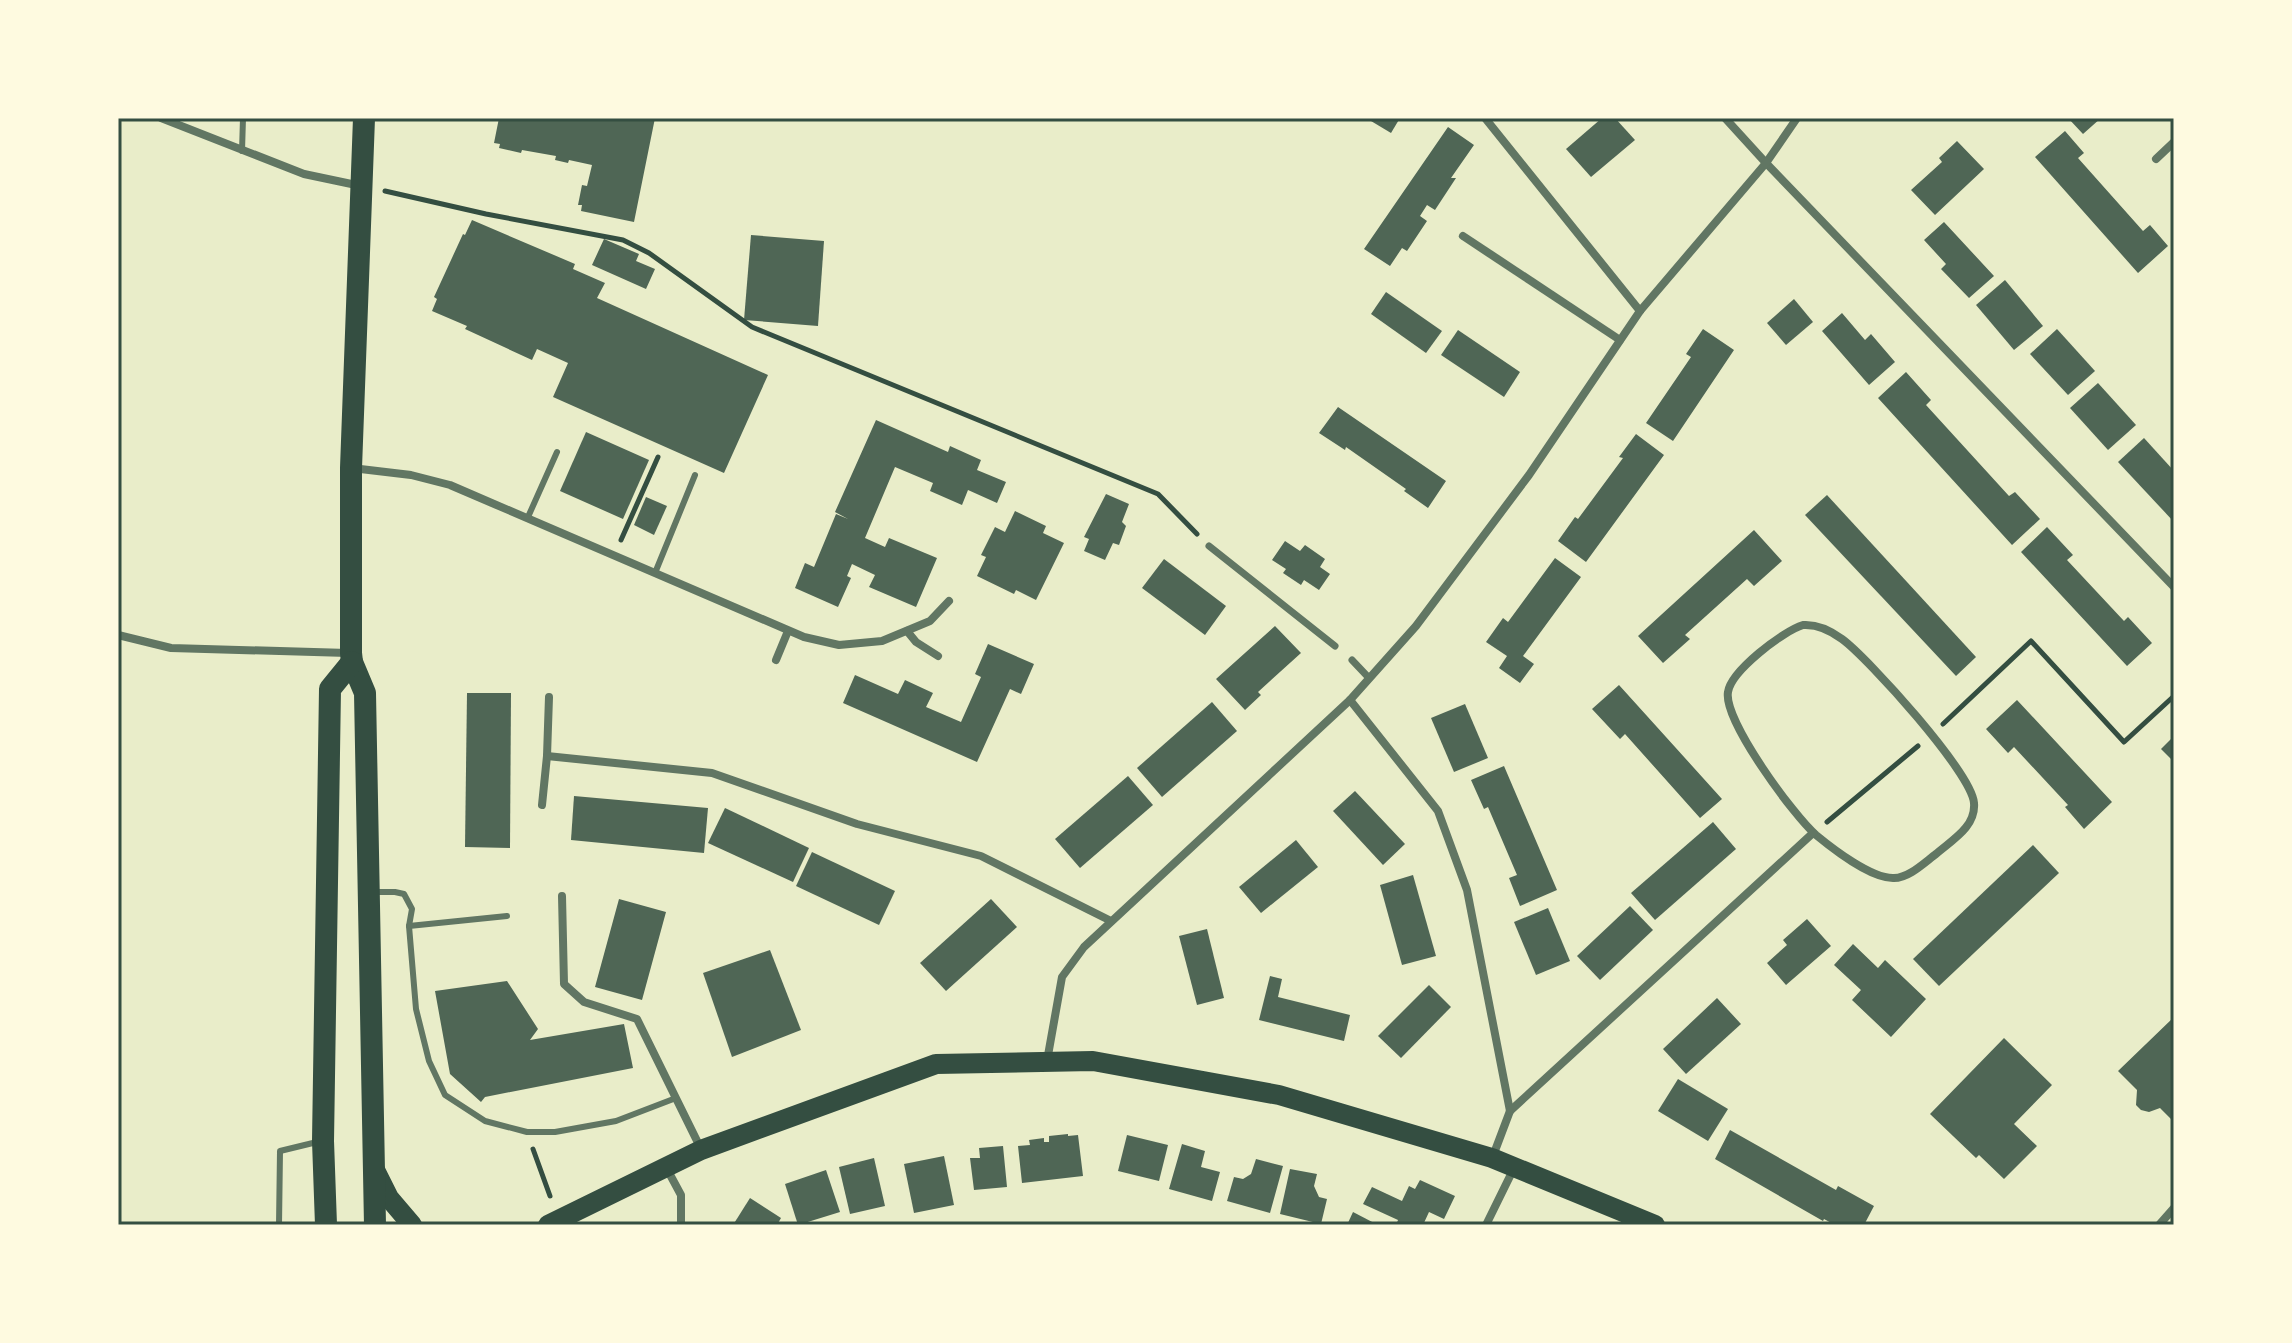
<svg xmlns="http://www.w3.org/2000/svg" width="2292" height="1343" viewBox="0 0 2292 1343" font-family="'Open Sans',sans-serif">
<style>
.building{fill:#4f6655}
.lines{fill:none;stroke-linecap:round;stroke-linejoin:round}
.path{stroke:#344e41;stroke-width:5}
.service{stroke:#617663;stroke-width:6}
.pedestrian{stroke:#617663;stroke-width:7}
.minor{stroke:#617663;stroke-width:8}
.primary{stroke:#344e41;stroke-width:20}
.trunk{stroke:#344e41;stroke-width:22}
.neatline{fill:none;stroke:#344e41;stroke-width:3}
</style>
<rect width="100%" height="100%" fill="#e9edc9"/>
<!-- building -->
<g class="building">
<path d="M499 118H655L634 222 581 211 582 205H578L582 185 587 186 592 165 569 160 568 163 555 160 556 156 522 150 521 153 499 148 500 144 494 143Z"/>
<path d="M1366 118H1400L1391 133Z"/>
<path d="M1602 118H1615L1635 140 1591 177 1566 149Z"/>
<path d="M2068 118H2101L2083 134Z"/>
<path d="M1448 127 1474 145 1451 178H1456L1435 210 1427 205 1420 216 1427 221 1407 251 1402 248 1390 266 1364 249Z"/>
<path d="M2065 131 2084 153 2078 158 2143 231 2150 225 2168 246 2138 273 2035 157Z"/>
<path d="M1957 141 1984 169 1935 215 1911 190 1942 162 1939 158Z"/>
<path d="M472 220 575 264 573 269 605 283 597 298 768 375 724 473 553 397 568 363 537 349 532 360 465 329 467 326 432 311 437 299 434 297 463 234 465 235Z"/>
<path d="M1944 222 1994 276 1969 298 1941 269 1946 264 1924 240Z"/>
<path d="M751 235 824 241 818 326 744 320Z"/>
<path d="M604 239 639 254 636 261 655 269 646 289 592 265Z"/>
<path d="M2005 280 2043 326 2014 350 1976 305Z"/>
<path d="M1386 292 1442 331 1426 353 1371 314Z"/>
<path d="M1794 299 1813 322 1786 345 1767 323Z"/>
<path d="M1842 313 1865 340 1871 334 1895 362 1869 385 1822 331Z"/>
<path d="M1703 329 1734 350 1673 441 1646 423 1691 357 1686 354Z"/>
<path d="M2057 329 2095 371 2068 395 2030 354Z"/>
<path d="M1458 330 1520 372 1504 397 1441 355Z"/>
<path d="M1906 372 1931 400 1926 405 2009 496 2015 492 2040 519 2012 545 1878 398Z"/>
<path d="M2098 383 2136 425 2108 450 2070 408Z"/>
<path d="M1338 407 1446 481 1428 508 1404 491 1406 489 1346 447 1345 450 1319 433Z"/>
<path d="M876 420 948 452 950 446 981 460 977 470 1006 482 997 503 968 490 962 505 930 491 933 483 895 467 865 538 885 547 889 538 937 558 916 607 869 587 875 575 852 564 847 576 851 578 838 607 795 588 805 563 814 567 836 514 848 519 835 512Z"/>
<path d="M586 432 649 460 623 519 560 491Z"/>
<path d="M1636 434 1664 455 1586 562 1558 541 1575 517 1578 519 1623 458 1619 457Z"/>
<path d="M2144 438 2174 471V522L2118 462Z"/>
<path d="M1106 494 1129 504 1122 522 1126 526 1119 545 1113 543 1105 560 1084 551 1089 539 1084 537Z"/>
<path d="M1827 495 1976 657 1956 676 1805 515Z"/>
<path d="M646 497 667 506 654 535 634 525Z"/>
<path d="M1015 511 1046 526 1043 533 1064 543 1036 600 1016 590 1014 594 977 576 986 557 981 555 995 527 1005 532Z"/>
<path d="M2047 527 2073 555 2067 560 2124 621 2128 617 2152 643 2127 666 2021 552Z"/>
<path d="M1754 530 1782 561 1754 586 1747 579 1685 635 1690 639 1663 663 1638 636Z"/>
<path d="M1285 541 1300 551 1305 545 1325 559 1320 567 1330 574 1319 590 1304 580 1301 585 1283 573 1286 569 1272 560Z"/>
<path d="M1555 558 1581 577 1523 656 1534 664 1520 683 1499 668 1507 656 1486 642 1503 618 1508 622Z"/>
<path d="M1164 559 1226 606 1205 635 1142 588Z"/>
<path d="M1275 626 1301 653 1258 692 1261 695 1245 710 1216 679Z"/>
<path d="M988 644 1034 664 1021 694 1010 689 977 762 843 703 855 675 898 694 905 680 933 693 926 707 961 722 981 677 975 674Z"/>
<path d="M1619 685 1722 799 1700 818 1625 734 1620 739 1592 709Z"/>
<path d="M467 693H511L510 848 465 847Z"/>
<path d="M2017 700 2112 802 2084 829 2065 807 2068 805 2014 747 2008 753 1986 729Z"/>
<path d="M1212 702 1237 731 1162 797 1137 768Z"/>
<path d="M1465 704 1488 758 1454 772 1431 718Z"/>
<path d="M2174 736V762L2161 749Z"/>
<path d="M1504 766 1557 890 1520 906 1509 878 1517 875 1488 807 1484 809 1471 780Z"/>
<path d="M1128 776 1153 805 1080 868 1055 839Z"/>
<path d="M1355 791 1405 844 1383 865 1333 811Z"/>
<path d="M574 796 708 808 704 853 571 840Z"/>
<path d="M725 808 809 848 793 882 708 843Z"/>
<path d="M1713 822 1736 849 1655 920 1631 893Z"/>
<path d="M1296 840 1318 867 1261 913 1239 887Z"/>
<path d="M2033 845 2059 873 1939 986 1913 959Z"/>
<path d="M812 852 895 891 879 925 796 886Z"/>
<path d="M1413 875 1436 956 1402 965 1380 885Z"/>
<path d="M619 899 666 912 642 1000 595 987Z"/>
<path d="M991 899 1017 927 946 991 920 963Z"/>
<path d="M1630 906 1653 930 1600 980 1577 956Z"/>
<path d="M1548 908 1570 961 1536 975 1514 922Z"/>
<path d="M1807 919 1831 946 1786 985 1767 963 1787 945 1783 940Z"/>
<path d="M1207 929 1224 998 1197 1005 1179 936Z"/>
<path d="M1853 944 1878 968 1885 960 1926 999 1891 1037 1852 1000 1861 990 1834 965Z"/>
<path d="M770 950 801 1030 732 1057 703 973Z"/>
<path d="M1270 976 1282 979 1278 997 1350 1015 1344 1041 1259 1020Z"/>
<path d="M507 981 538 1029 530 1040 624 1024 633 1068 485 1097 481 1102 450 1074 435 991Z"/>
<path d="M1429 985 1451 1007 1401 1058 1378 1036Z"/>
<path d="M1717 998 1741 1024 1686 1074 1663 1049Z"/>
<path d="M2174 1017V1122L2160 1108 2149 1112 2141 1110 2136 1105 2137 1090 2118 1071Z"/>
<path d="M2004 1038 2052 1085 2014 1124 2037 1146 2004 1179 1979 1155 1976 1158 1930 1114Z"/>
<path d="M1678 1079 1728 1109 1708 1141 1658 1111Z"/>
<path d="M1730 1130 1836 1190 1838 1186 1874 1206 1864 1225H1835L1824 1219 1823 1221 1715 1159Z"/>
<path d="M1068 1134V1136L1078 1135 1083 1176 1022 1183 1018 1146 1030 1145 1029 1140 1044 1138V1142H1049V1136Z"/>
<path d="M1127 1135 1168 1145 1159 1181 1118 1171Z"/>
<path d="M1182 1144 1205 1151 1201 1167 1220 1172 1212 1201 1169 1189Z"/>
<path d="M1003 1146 1007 1187 974 1190 970 1158H980L979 1148Z"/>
<path d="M944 1156 954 1205 914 1213 904 1164Z"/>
<path d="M874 1158 885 1206 850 1214 839 1167Z"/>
<path d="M1256 1159 1283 1166 1270 1213 1227 1201 1234 1177 1243 1179 1251 1174Z"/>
<path d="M1290 1169 1317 1174 1314 1186 1319 1197 1327 1199 1321 1224 1280 1214Z"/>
<path d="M826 1170 840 1212 798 1225 785 1184Z"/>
<path d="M1420 1180 1455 1196 1444 1219 1429 1212 1423 1225H1396L1398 1220 1363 1204 1372 1187 1402 1201 1409 1186 1415 1189Z"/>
<path d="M750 1198 781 1218 777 1225H733Z"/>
<path d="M1353 1212 1378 1225H1347Z"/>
</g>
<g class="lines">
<!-- path -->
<g class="path">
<path d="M385 191 486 214 623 240 649 253 752 327 1158 494 1197 534"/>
<path d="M621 540 658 457"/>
<path d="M1943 724 2031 641 2124 742 2174 696"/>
<path d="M1827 822 1918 746"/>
<path d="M533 1149 550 1196"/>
</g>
<!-- service -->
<g class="service">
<path d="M242 151 243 118"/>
<path d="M528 517 557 452"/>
<path d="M655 573 695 475"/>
<path d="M373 892H395L404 894 412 909 409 926 416 1009 429 1061 445 1095 485 1121 527 1132H555L616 1121 676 1098"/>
<path d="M409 926 507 916"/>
<path d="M279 1225 280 1151 317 1142"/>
</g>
<!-- pedestrian -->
<g class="pedestrian">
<path d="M1209 546 1335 646"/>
<path d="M1352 660 1369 678"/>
</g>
<!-- minor -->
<g class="minor">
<path d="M161 118 304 174 361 186"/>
<path d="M1485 118 1640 311"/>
<path d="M1725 118 1766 163 2174 587"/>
<path d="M2156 159 2174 142"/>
<path d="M1463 236 1620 340"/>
<path d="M352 468 411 475 450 485 804 637 839 645 882 641 930 621 949 601"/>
<path d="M1803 625C1818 624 1830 630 1842 639 1868 658 1972 773 1974 803 1976 827 1952 840 1936 854 1925 862 1909 878 1894 878 1872 879 1833 849 1816 835 1794 816 1723 720 1728 692 1731 671 1783 631 1803 625Z"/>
<path d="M907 631 916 642 938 656"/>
<path d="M118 635 171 648 348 653"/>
<path d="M776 660 788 631"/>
<path d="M1350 700 1438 811 1467 890 1510 1111 1493 1156"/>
<path d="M547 756 712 773 857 824 981 856 1111 921"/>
<path d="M542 805 547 756 549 697"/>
<path d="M562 896 564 984 584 1002 637 1019 701 1149"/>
<path d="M1047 1061 1062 977 1084 947 1350 700 1416 626 1529 475 1640 311 1766 163 1797 118"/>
<path d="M1510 1111 1813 833"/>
<path d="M667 1169 681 1195V1225"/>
<path d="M1486 1225 1514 1168"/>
<path d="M2159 1225 2174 1208"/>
</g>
<!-- primary -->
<g class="primary">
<path d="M374 1168 389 1198 412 1225"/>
<path d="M548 1225 701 1150 936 1064 1093 1061 1279 1095 1492 1158 1655 1225"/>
</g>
<!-- trunk -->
<g class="trunk">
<path d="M364 118 351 468V653L352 662 365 693 375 1225"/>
<path d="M326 1225 323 1141 330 689 352 662"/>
</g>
</g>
<!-- border -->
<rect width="2292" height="1343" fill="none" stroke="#fefae0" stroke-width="240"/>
<rect x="120" y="120" width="2052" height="1103" class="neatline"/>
</svg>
